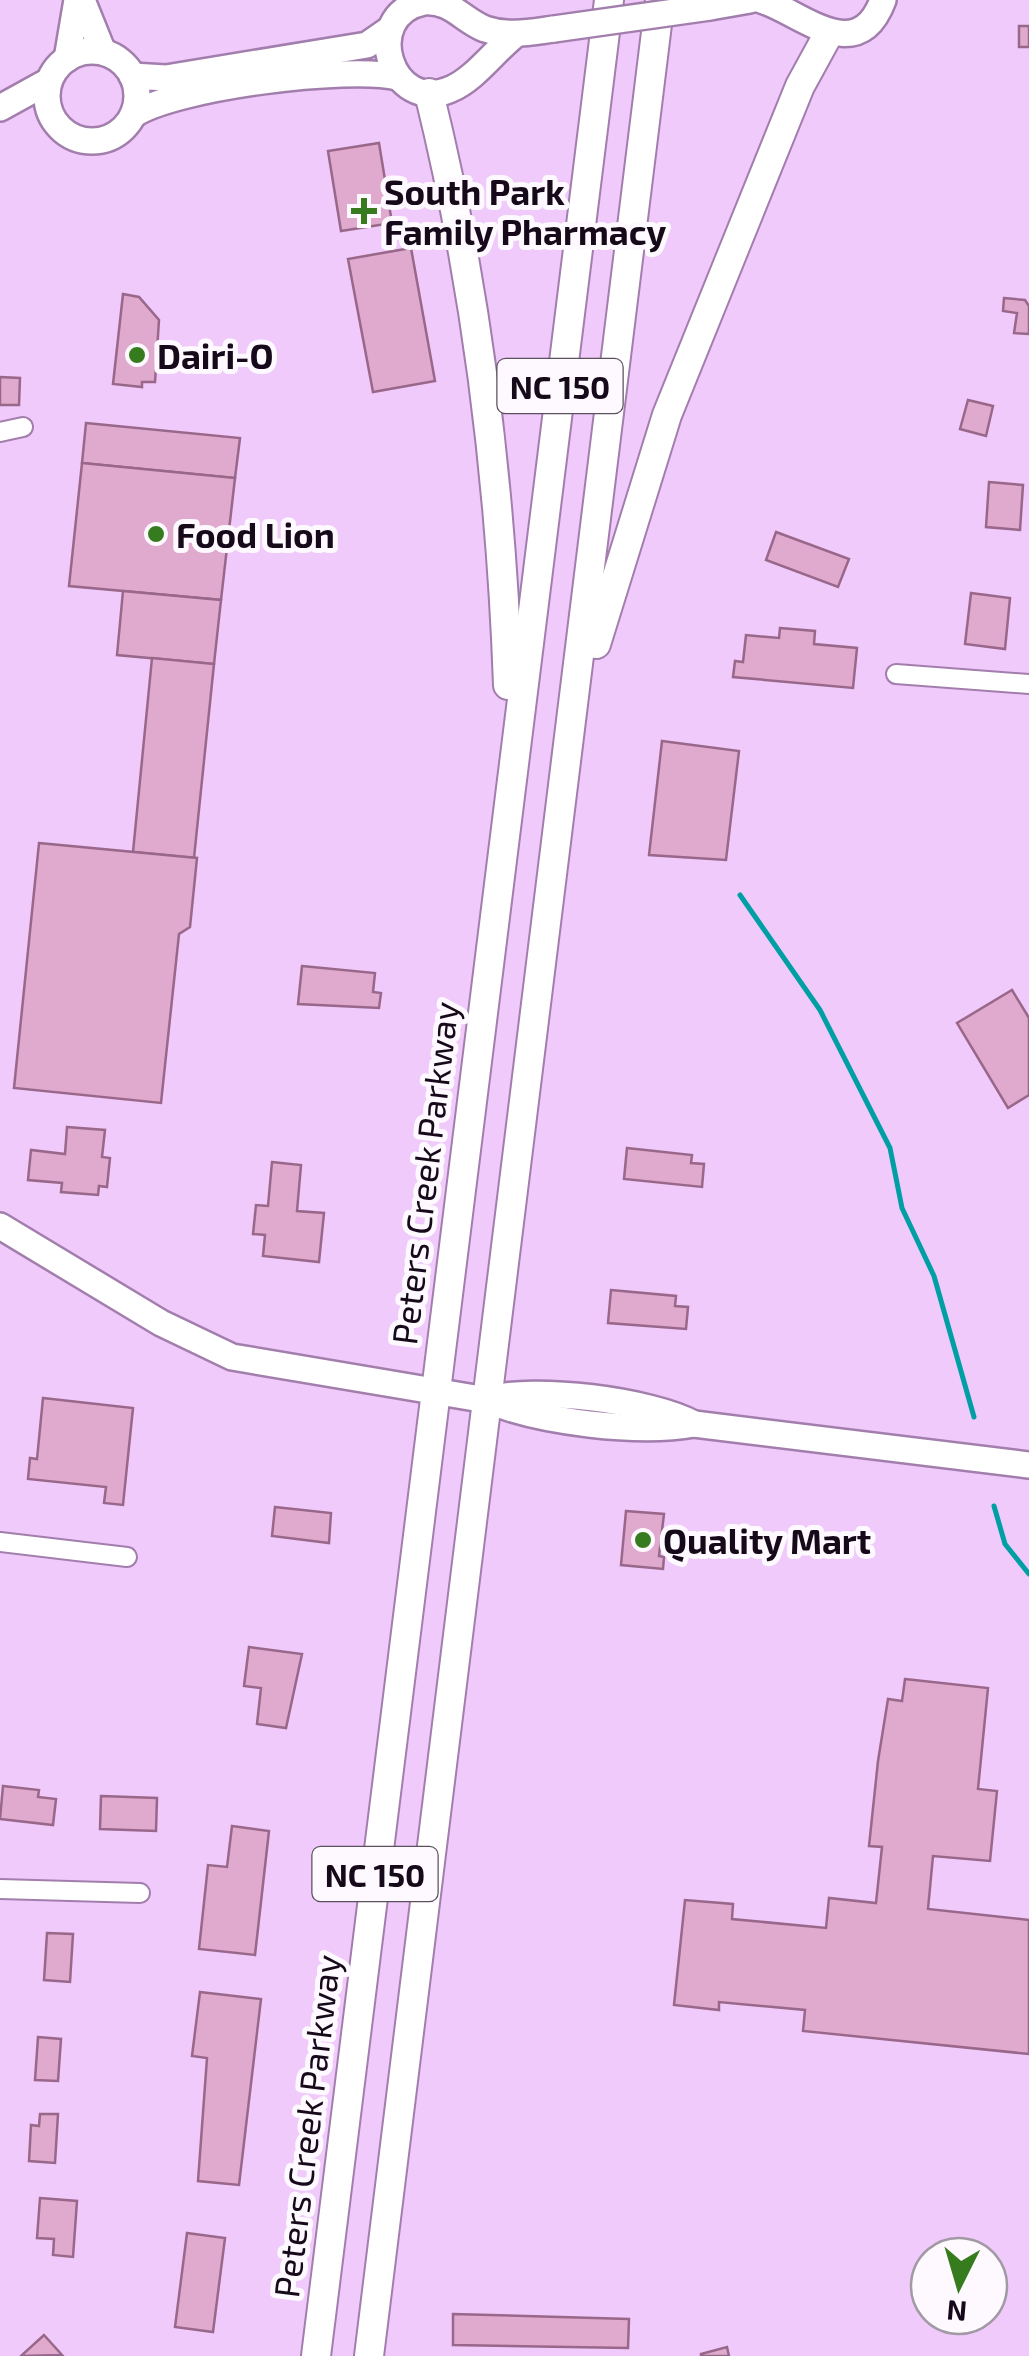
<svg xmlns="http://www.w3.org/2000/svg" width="1029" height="2356" viewBox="0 0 1029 2356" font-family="'Exo 2',sans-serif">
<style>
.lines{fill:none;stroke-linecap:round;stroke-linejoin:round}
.stream{stroke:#009fa4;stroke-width:5}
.building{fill:#dfaacd;stroke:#996789;stroke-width:2.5}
.street-casing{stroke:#a27eac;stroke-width:22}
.secondary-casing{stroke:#a27eac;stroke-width:30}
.primary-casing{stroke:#a27eac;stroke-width:32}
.street{stroke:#fff;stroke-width:18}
.secondary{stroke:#fff;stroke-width:25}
.primary{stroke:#fff;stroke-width:28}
.secondary-bridge-casing{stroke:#a27eac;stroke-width:30;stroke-linecap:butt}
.secondary-bridge{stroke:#fff;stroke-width:25}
.poi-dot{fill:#367c1f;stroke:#fdf9fe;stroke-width:4}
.labels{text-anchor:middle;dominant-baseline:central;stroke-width:10;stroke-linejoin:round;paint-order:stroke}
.shield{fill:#fdf9fe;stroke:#5b515e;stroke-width:2.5}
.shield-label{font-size:32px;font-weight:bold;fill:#16091a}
.poi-label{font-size:35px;font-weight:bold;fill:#16091a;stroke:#fdf9fe;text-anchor:start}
.street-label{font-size:35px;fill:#16091a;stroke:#fdf9fe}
</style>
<rect width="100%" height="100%" fill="#f0cafb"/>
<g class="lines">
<!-- stream -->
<g class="stream">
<path d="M740 895 820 1010 890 1148 902 1208 934 1276 974 1417"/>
<path d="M994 1506 1005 1544 1029 1574"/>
</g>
</g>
<!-- building -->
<g class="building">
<rect x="1019" y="26" width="10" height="21"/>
<path d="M379 143 392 223 341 231 328 151Z"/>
<path d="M411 248 435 381 373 392 348 259Z"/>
<path d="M123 294 139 297 159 320 155 382H142V387L113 384Z"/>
<path d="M1004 298 1025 300 1029 306V334L1014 333 1017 313 1003 311Z"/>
<path d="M0 377 20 378 19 405H0Z"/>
<path d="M968 400 993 406 986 436 960 429Z"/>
<path d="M86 423 240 438 235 478 82 463Z"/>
<path d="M82 463 235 478 221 600 69 586Z"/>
<path d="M989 482 1023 485 1020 530 986 527Z"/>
<path d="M776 532 849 559 838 587 766 560Z"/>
<path d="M123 591 221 600 214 664 117 655Z"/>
<path d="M971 593 1010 598 1005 649 965 644Z"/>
<path d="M780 628 815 631 814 644 857 648 853 688 733 677 735 661 743 662 746 635 779 638Z"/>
<path d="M152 658 214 664 194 858 133 852Z"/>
<path d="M662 741 739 751 726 860 649 855Z"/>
<path d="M39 843 197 858 190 927 179 934 161 1103 14 1088Z"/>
<path d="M302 966 375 973 373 992 381 993 379 1008 298 1004Z"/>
<path d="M1012 990 1029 1018V1095L1008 1108 957 1023Z"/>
<path d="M67 1127 105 1130 102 1157 110 1158 107 1187 99 1186 98 1195 61 1192 62 1183 28 1180 31 1150 65 1154Z"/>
<path d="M627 1148 692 1155 691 1163 704 1164 702 1187 624 1179Z"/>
<path d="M272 1162 301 1165 297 1211 324 1213 319 1262 263 1256 265 1235 253 1234 256 1205 268 1206Z"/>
<path d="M611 1290 676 1296 675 1306 688 1307 686 1329 608 1323Z"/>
<path d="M43 1398 133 1408 123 1505 104 1503 106 1487 28 1479 30 1458 37 1459Z"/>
<path d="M275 1507 331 1513 329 1543 272 1536Z"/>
<path d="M626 1511 664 1514 659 1556 664 1557 663 1569 621 1565Z"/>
<path d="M249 1647 302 1654 286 1728 257 1724 261 1688 244 1686Z"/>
<path d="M905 1679 988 1688 978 1789 997 1791 990 1861 933 1856 928 1909 1029 1920V2054L803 2031 805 2010 719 2002V2010L674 2005 685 1900 733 1904 732 1919 826 1928 829 1898 876 1903 882 1847 869 1846 878 1761 888 1699 902 1701Z"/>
<path d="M3 1786 39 1790 38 1797 56 1799 53 1825 0 1819Z"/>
<path d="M101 1796 157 1798 156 1831 100 1829Z"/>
<path d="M232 1826 269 1831 255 1955 199 1949 208 1865 227 1867Z"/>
<path d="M47 1933 73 1934 70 1982 44 1980Z"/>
<path d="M200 1992 261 1999 239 2185 198 2181 207 2058 192 2056Z"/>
<path d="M38 2037 61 2039 58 2081 35 2080Z"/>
<path d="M40 2114H58L55 2163 29 2161 31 2125 39 2126Z"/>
<path d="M40 2198 77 2201 73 2257 53 2255 54 2239 37 2238Z"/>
<path d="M187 2233 225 2238 213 2332 175 2327Z"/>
<path d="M453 2314 629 2319 628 2348 453 2345Z"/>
<path d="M44 2335 62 2355 21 2356Z"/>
<path d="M727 2347 729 2356H701V2354Z"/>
</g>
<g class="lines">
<defs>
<g id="street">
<path d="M0 432 23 427"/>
<path d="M896 674 1029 684"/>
<path d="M0 1542 127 1557"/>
<path d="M0 1889 140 1893"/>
</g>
<g id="secondary">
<path d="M82 0 103 52"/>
<path d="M761 0C801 12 857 69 883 0"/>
<path d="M710 7 750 0"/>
<path d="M516 34C495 50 475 79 451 89 391 116 359 15 424 2 452 0 462 20 485 29 509 37 531 32 554 29"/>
<circle cx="92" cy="96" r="45"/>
<path d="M67 59 77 0"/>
<path d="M132 76 166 78 367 45 390 29"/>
<path d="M0 108 49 81"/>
<path d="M133 115C174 87 349 65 398 77"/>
<path d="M0 1226 161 1323 232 1357 487 1400C539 1422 638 1434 694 1424L1029 1465"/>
<path d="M487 1400C532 1385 653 1401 694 1424"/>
</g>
<g id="primary">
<path d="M441 2 442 0"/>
<path d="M429 93C477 287 501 486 508 685"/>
<path d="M596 644 667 415 800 86 829 33"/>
<path d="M316 2356 609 0"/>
<path d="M369 2356 660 0"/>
</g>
</defs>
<!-- street casing -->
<use href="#street" class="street-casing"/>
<!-- secondary casing -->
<use href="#secondary" class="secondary-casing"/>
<!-- primary casing -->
<use href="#primary" class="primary-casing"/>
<!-- street -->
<use href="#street" class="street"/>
<!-- secondary -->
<use href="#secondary" class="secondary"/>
<!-- primary -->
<use href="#primary" class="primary"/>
<defs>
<path id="secondary-bridge" d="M554 29 710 7"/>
</defs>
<!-- secondary-bridge casing -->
<use href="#secondary-bridge" class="secondary-bridge-casing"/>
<!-- secondary-bridge -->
<use href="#secondary-bridge" class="secondary-bridge"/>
</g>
<!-- markers -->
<g class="poi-dot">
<path d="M359 196h10v10h10v10h-10v10h-10v-10h-10v-10h10z"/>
<circle cx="137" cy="355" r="10"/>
<circle cx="156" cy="534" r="10"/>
<circle cx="643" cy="1540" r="10"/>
</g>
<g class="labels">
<!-- shield labels -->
<g class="shield">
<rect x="497.5" y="359" width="125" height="54" rx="8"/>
<rect x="312.5" y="1847" width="125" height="54" rx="8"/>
</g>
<g class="shield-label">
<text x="560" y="386">NC 150</text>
<text x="375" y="1874">NC 150</text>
</g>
<!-- poi labels -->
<g class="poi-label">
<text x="384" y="191">South Park<tspan x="384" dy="40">Family Pharmacy</tspan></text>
<text x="157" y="355">Dairi-O</text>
<text x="176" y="534">Food Lion</text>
<text x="663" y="1540">Quality Mart</text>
</g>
<!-- street labels -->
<g class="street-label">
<text transform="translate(424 1173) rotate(-83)">Peters Creek Parkway</text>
<text transform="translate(306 2126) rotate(-83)">Peters Creek Parkway</text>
</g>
</g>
<!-- north arrow -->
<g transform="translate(959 2286) rotate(185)"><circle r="48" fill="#fdf9fe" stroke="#a199a3" stroke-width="2.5"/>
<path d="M0-8L18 38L0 25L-18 38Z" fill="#367c1f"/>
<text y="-15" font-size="28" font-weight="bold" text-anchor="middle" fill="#16091a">N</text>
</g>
</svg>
